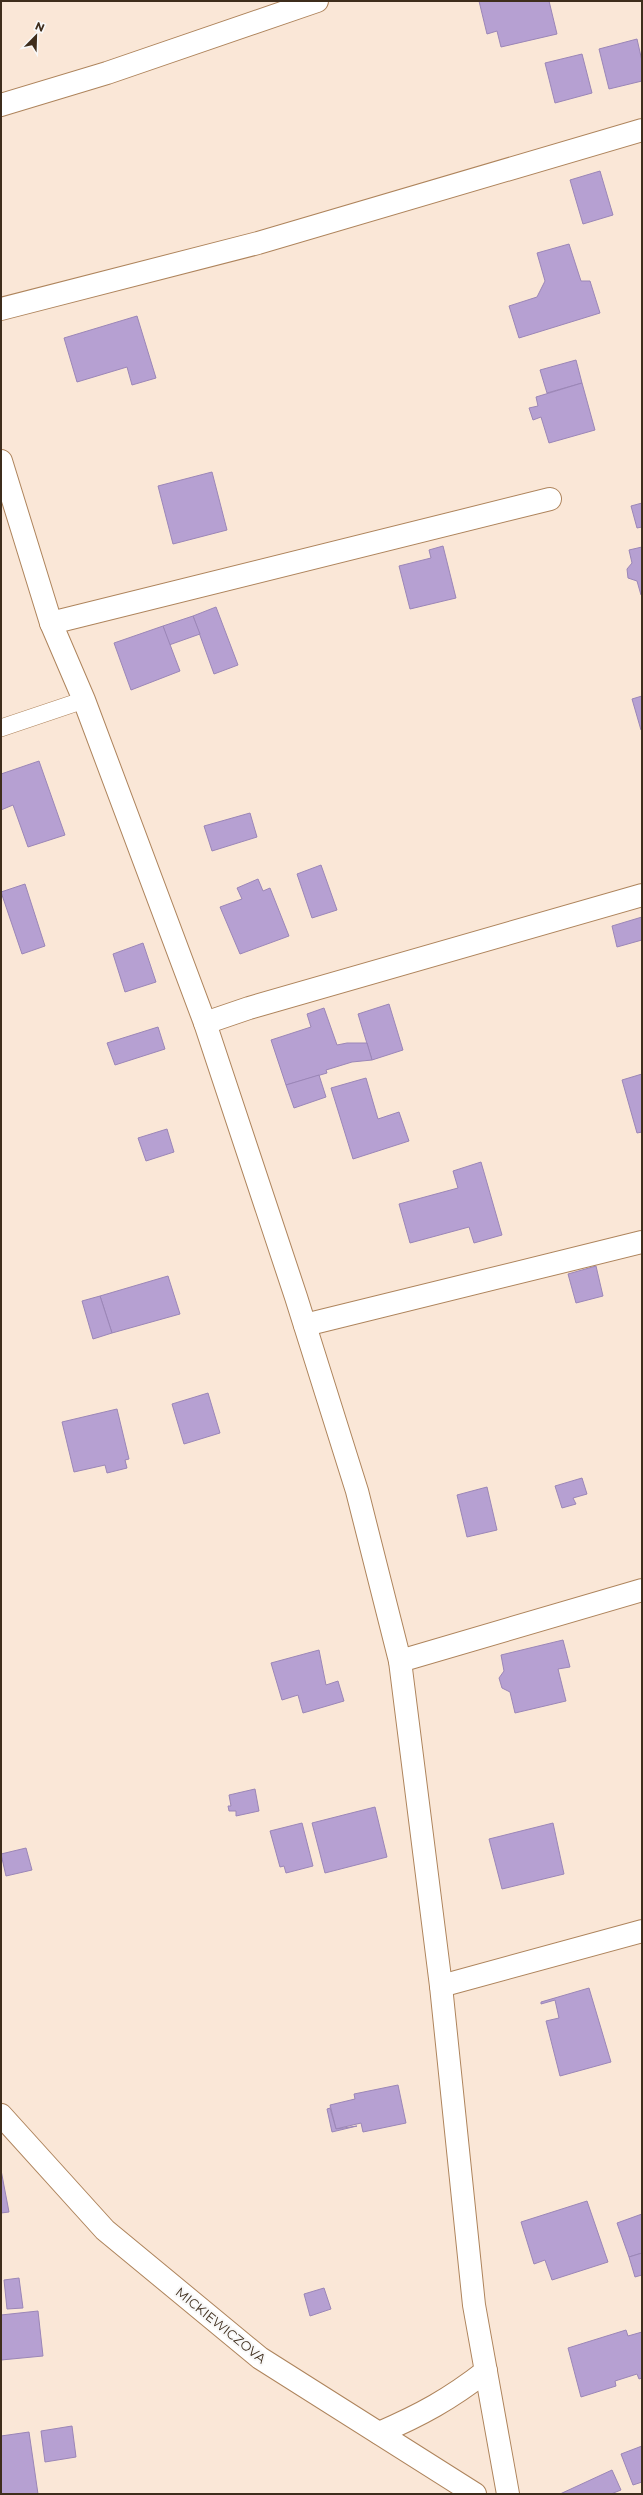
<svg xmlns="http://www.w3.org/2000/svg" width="643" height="2495" viewBox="0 0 643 2495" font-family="Montserrat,sans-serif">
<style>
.building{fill:#b6a0d2;stroke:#9b86b7}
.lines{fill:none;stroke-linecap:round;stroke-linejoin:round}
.service-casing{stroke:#ae845c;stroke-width:18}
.minor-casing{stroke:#ae845c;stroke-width:24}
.service{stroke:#fff;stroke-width:17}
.minor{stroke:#fff;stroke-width:22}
.labels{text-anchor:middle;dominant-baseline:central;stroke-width:4;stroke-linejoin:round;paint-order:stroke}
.street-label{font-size:13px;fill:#3e2d1c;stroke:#f8f8f8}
</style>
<rect width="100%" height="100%" fill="#fae7d7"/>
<!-- building -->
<g class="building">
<path d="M479 1H549L557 34 501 47 497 31 487 34Z"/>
<path d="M637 39 642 61V81L609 89 599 49Z"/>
<path d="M582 54 592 93 555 103 545 63Z"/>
<path d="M600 171 613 215 583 224 570 180Z"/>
<path d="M569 244 581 281H590L600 313 519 338 509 306 537 297 545 281 537 253Z"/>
<path d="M137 316 156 378 132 385 127 367 77 382 64 338Z"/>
<path d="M576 360 582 383 547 393 540 370Z"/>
<path d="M582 383 595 430 549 443 541 417 533 420 529 408 538 406 536 397Z"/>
<path d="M212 472 227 530 173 544 158 486Z"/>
<path d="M642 503V527L637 528 631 506Z"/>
<path d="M443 546 456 598 410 609 399 566 431 558 429 550Z"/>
<path d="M642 547V594L641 595 637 581 628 578 627 569 632 563 629 550Z"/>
<path d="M216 607 238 665 214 674 193 616Z"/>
<path d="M193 616 200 634 169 645 163 626Z"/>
<path d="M163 626 180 671 131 690 114 643Z"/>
<path d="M642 696V730H641L632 699Z"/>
<path d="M39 761 65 835 28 847 13 805 1 810V774Z"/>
<path d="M250 813 257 837 212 851 204 826Z"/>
<path d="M321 865 337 910 312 918 297 874Z"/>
<path d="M258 879 263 891 270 888 289 936 240 954 220 907 242 899 237 888Z"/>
<path d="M25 884 45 946 22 954 1 892Z"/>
<path d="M642 917V940L617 947 612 926Z"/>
<path d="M143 943 156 982 125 992 113 954Z"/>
<path d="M389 1004 403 1050 372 1060 358 1014Z"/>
<path d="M324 1008 337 1045 347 1043H367L372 1060 352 1062 326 1070 327 1073 286 1085 271 1040 311 1027 307 1014Z"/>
<path d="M158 1027 165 1049 115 1065 107 1043Z"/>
<path d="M642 1074V1132L637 1133 622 1080Z"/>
<path d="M319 1075 326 1097 294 1108 286 1085Z"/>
<path d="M366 1078 378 1119 399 1112 409 1141 353 1159 331 1088Z"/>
<path d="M167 1129 174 1152 146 1161 138 1138Z"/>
<path d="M481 1162 502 1235 474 1243 469 1227 410 1243 399 1204 458 1188 453 1171Z"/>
<path d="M596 1266 603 1296 576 1303 568 1274Z"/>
<path d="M168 1276 180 1314 112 1333 100 1296Z"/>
<path d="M100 1296 112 1333 93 1339 82 1301Z"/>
<path d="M208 1393 220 1433 184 1444 172 1404Z"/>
<path d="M117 1409 129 1459 125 1460 127 1468 107 1473 105 1465 74 1472 62 1422Z"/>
<path d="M582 1478 587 1494 573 1498 576 1504 562 1508 555 1486Z"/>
<path d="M487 1487 497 1530 467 1537 457 1495Z"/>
<path d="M563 1640 570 1667 558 1669 566 1701 515 1713 510 1692 502 1688 499 1678 504 1671 501 1655Z"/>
<path d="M319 1650 326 1685 338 1681 344 1701 303 1713 298 1695 282 1700 271 1663Z"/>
<path d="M255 1789 259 1811 236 1816V1811H229L228 1806H231L229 1795Z"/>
<path d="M375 1807 387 1857 325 1873 312 1823Z"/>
<path d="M302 1823 313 1866 286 1873 284 1866 280 1867 270 1831Z"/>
<path d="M553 1823 564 1874 502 1889 489 1839Z"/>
<path d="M26 1848 32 1870 6 1876 1 1854Z"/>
<path d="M589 1988 611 2062 560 2076 546 2021 559 2018 555 2000 541 2004V2002Z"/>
<path d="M398 2085 406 2123 363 2132 361 2123 336 2129 330 2105 355 2099 354 2094Z"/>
<path d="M330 2108 336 2129 357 2126 332 2132 327 2109Z"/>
<path d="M1 2170 9 2212 1 2213Z"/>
<path d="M587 2201 608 2262 552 2280 545 2260 534 2264 521 2222Z"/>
<path d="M642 2214V2253L629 2257 617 2223Z"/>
<path d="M642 2253V2275L635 2277 629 2257Z"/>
<path d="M19 2278 23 2308 7 2309 4 2280Z"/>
<path d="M324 2288 331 2309 310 2316 304 2294Z"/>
<path d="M38 2311 43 2356 1 2360V2315Z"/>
<path d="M626 2330 628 2336 642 2332V2378L639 2379 637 2374 615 2381 616 2386 581 2397 568 2348Z"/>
<path d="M72 2426 76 2457 45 2462 41 2431Z"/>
<path d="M29 2432 38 2494H1V2436Z"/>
<path d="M642 2446V2482L633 2485 621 2454Z"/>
<path d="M612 2470 621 2490 611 2494H560Z"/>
</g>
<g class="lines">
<defs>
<path id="service" d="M1 728 84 700"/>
<g id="minor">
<path d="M1 105 107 73 317 1"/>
<path d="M1 309 258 243 642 130"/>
<path d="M1 461 51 623 84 700 205 1023 296 1297 357 1491 400 1661 441 1986 474 2305 508 2494"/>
<path d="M51 623 550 499"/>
<path d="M205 1023 249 1008 642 895"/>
<path d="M305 1325 642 1242"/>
<path d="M400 1661 642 1590"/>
<path d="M441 1986 642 1931"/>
<path d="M1 2115 105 2230 260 2358 475 2494"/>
<path d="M379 2433C421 2415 450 2399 486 2371"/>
</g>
</defs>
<!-- service casing -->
<use href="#service" class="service-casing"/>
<!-- minor casing -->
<use href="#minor" class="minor-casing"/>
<!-- service -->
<use href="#service" class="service"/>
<!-- minor -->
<use href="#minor" class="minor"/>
</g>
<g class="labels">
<!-- street labels -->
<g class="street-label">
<text transform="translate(221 2325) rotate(39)">MICKIEWICZOVA</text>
</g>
</g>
<!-- border -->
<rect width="643" height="2495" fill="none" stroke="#3e2d1c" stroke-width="4"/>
<!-- north arrow -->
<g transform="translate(36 36) rotate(23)" stroke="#f8f8f8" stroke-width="3" paint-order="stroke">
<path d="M0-3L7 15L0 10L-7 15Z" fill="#3e2d1c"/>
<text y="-6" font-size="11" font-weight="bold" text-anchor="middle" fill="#3e2d1c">N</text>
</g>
</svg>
